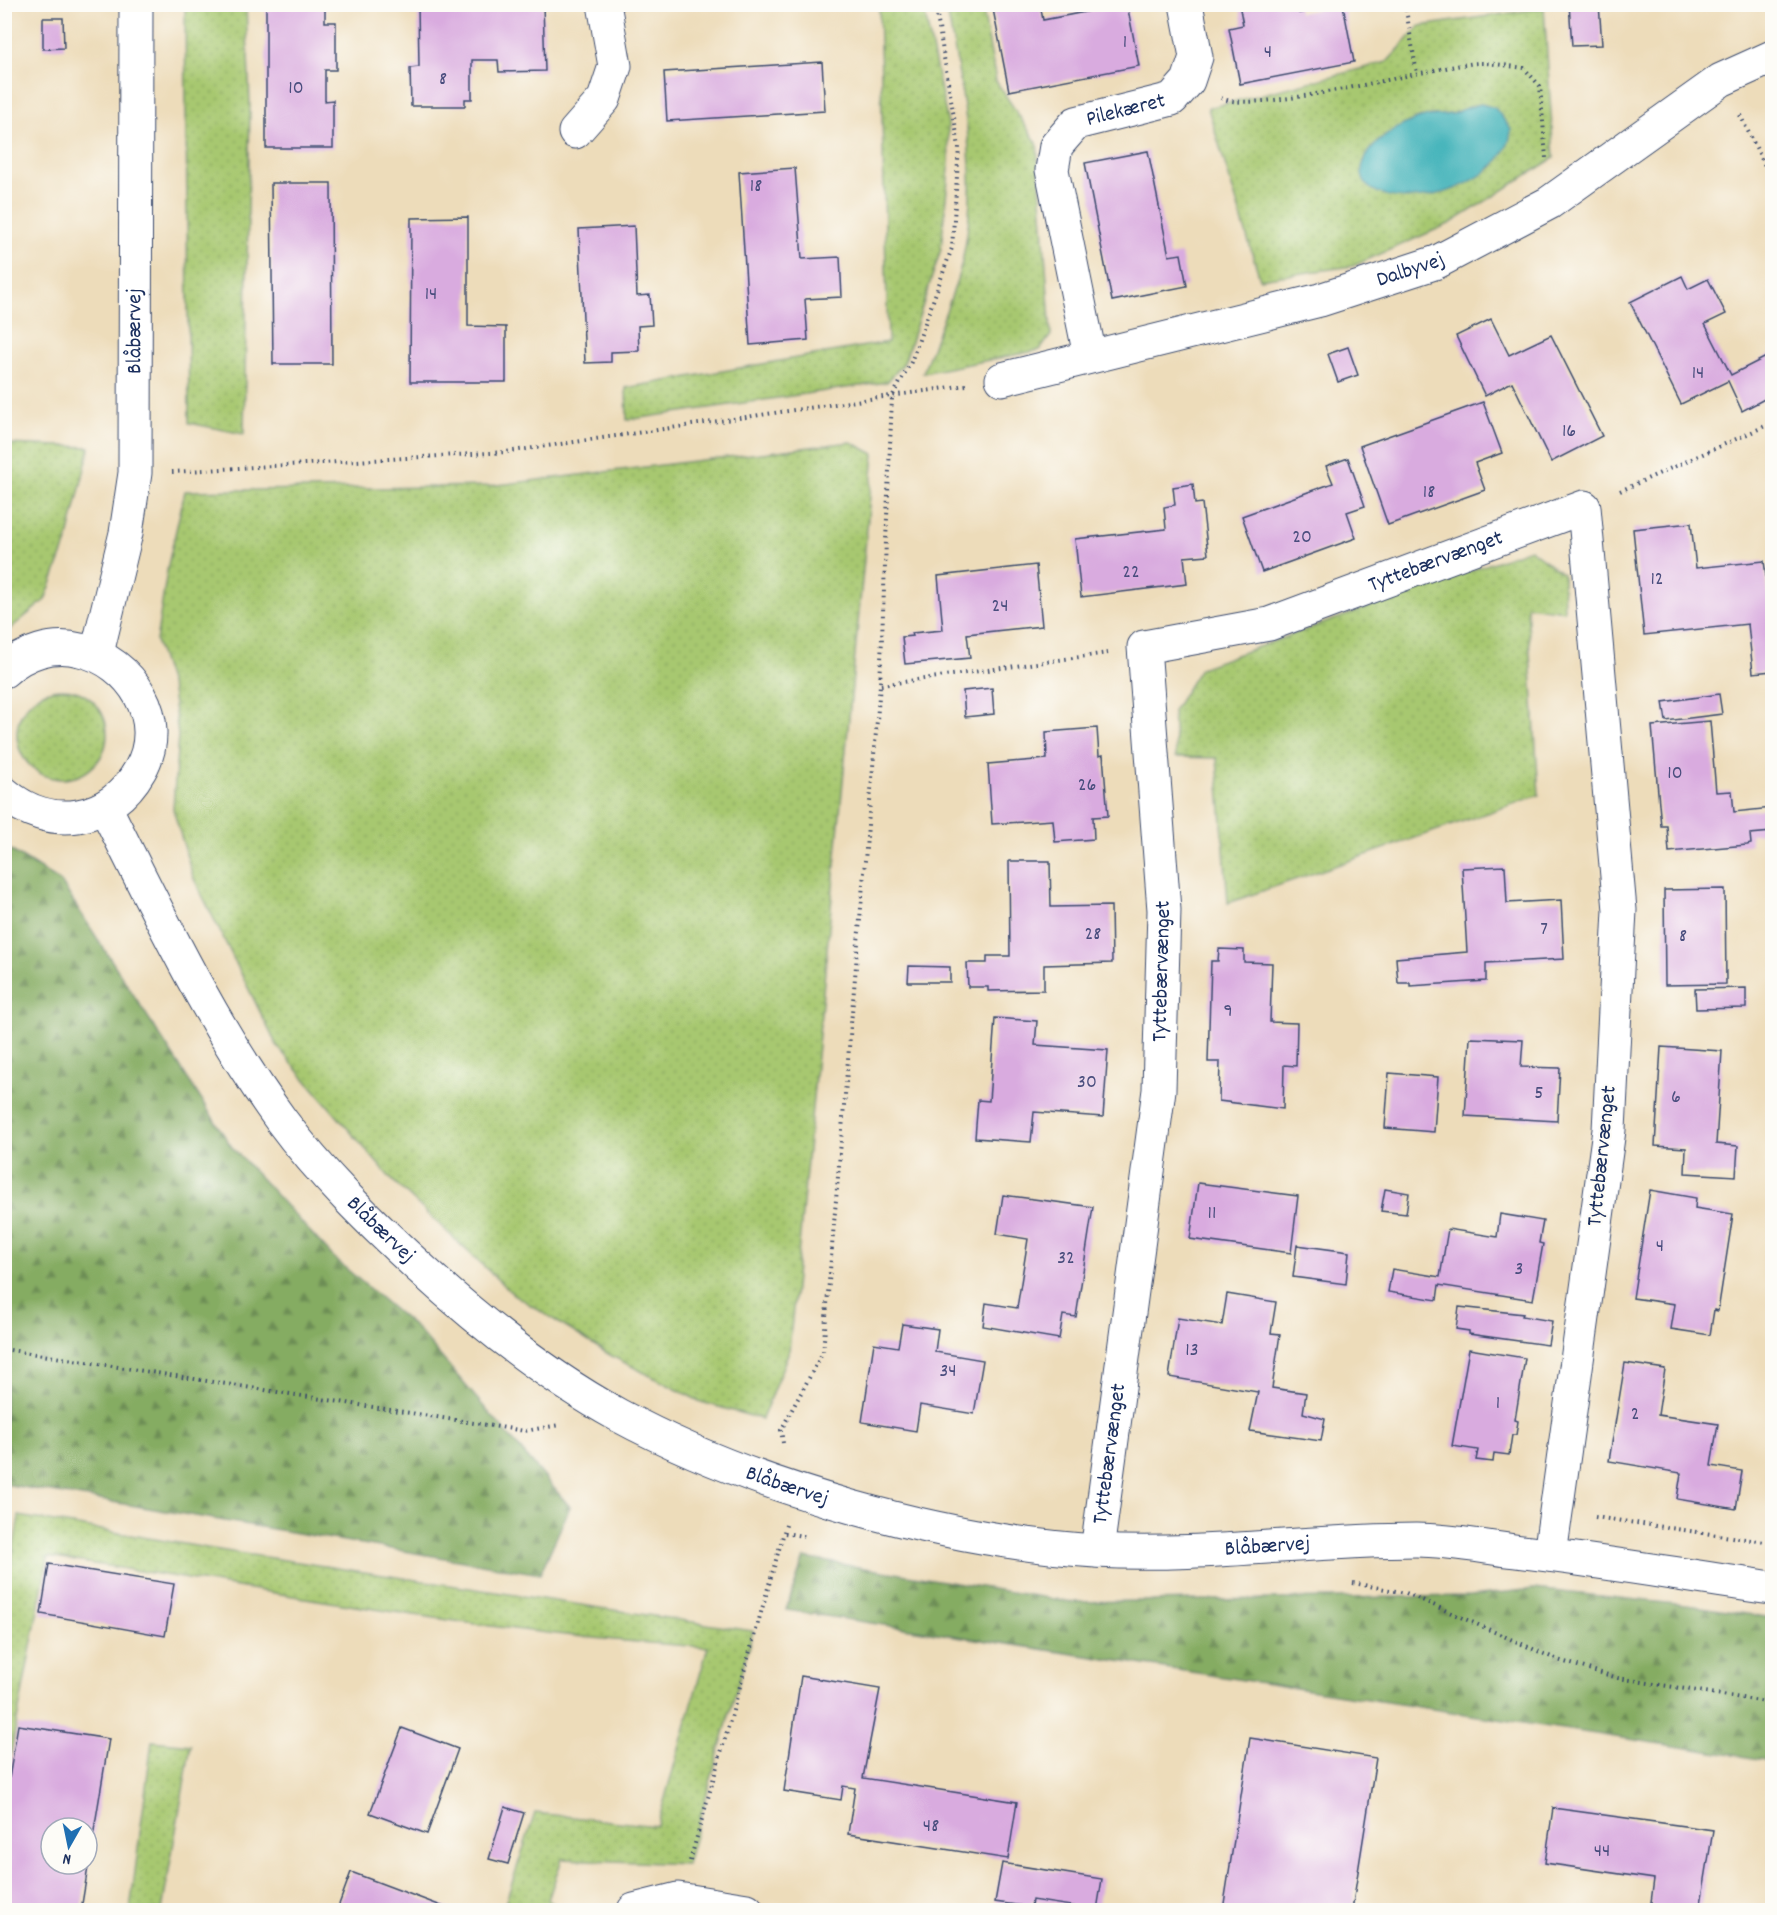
<svg xmlns="http://www.w3.org/2000/svg" width="1777" height="1915" viewBox="0 0 1777 1915" font-family="Dekko,sans-serif">
<style>
.grass{fill:url(#grass-dots);stroke:#617c67;stroke-width:1.5;fill-rule:evenodd}
.forest{fill:url(#forest-firs);stroke:#506e60;stroke-width:1.5}
.water{fill:#43b3ba;stroke:#2f718c;stroke-width:1.5}
.building{fill:#d9abdf;fill-rule:evenodd}
.lines{fill:none;stroke-linecap:round;stroke-linejoin:round}
.minor-casing{stroke:#3a496c;stroke-width:35}
.path{stroke:#3a496c;stroke-width:4;stroke-dasharray:1.5 4.5;stroke-linecap:butt}
.minor{stroke:#fff;stroke-width:33}
.labels{text-anchor:middle;dominant-baseline:central;stroke-width:4.5;stroke-linejoin:round;paint-order:stroke}
.number-label{font-size:20px;fill:#4a4e7e}
.street-label{font-size:22px;fill:#1b2f5e;stroke:#fdfcf7}
</style>
<defs>
<pattern id="grass-dots" width="8" height="8" patternUnits="userSpaceOnUse" patternTransform="scale(1.5)"><rect width="8" height="8" fill="#a7c870"/><path d="M2 2h.1M6 6h.1" fill="none" stroke="#8fac63" stroke-width="1.8" stroke-linecap="round"/></pattern>
<pattern id="forest-firs" width="22" height="20" patternUnits="userSpaceOnUse" patternTransform="scale(1.5)"><rect width="22" height="20" fill="#85ac62"/><path d="M5 1l3.5 6h-7zM16 11l3.5 6h-7z" fill="#6c8c54"/></pattern>
</defs>
<rect width="100%" height="100%" fill="#fdfcf7"/>
<filter id="ink" filterUnits="userSpaceOnUse"><feTurbulence type="fractalNoise" baseFrequency=".0167" numOctaves="2"/><feDisplacementMap in="SourceGraphic" scale="12" xChannelSelector="R" yChannelSelector="G"/><feConvolveMatrix kernelMatrix="1 2 1 2 8 2 1 2 1" color-interpolation-filters="sRGB"/></filter>
<filter id="wash" filterUnits="userSpaceOnUse"><feTurbulence type="fractalNoise" baseFrequency=".008" numOctaves="4" result="noise"/><feDisplacementMap in="SourceGraphic" scale="24" xChannelSelector="R" yChannelSelector="G"/><feGaussianBlur stdDeviation="1.35" result="paint"/><feColorMatrix in="noise" values="0 0 0 0 0 0 0 0 0 0 0 0 0 0 0 0 0 1.4 0 .05"/><feComposite in="paint" operator="in"/></filter>
<g filter="url(#wash)">
<rect width="100%" height="100%" fill="#eddcba"/>
<!-- grass -->
<g class="grass">
<path d="M185 5H246L250 104 244 434 189 423Z"/>
<path d="M879 5H923L948 124 949 169 941 249 904 363 887 382 627 420 626 388 888 342Z"/>
<path d="M946 5H982L996 81 1037 143 1051 335 1040 350 923 373C935 337 953 299 962 262 982 175 962 90 946 5Z"/>
<path d="M1544 8 1554 158 1451 223 1353 266 1260 279 1208 108 1387 62 1420 26ZM1481 104 1495 108 1494 166C1455 190 1423 202 1377 192L1364 162C1378 139 1403 120 1431 115 1438 114 1448 116 1454 113 1464 109 1470 106 1481 104Z"/>
<path d="M851 442 874 454 789 1351 762 1419 701 1402 610 1355 513 1294 391 1179 277 1046 193 877 173 809 178 735 172 691 156 641 168 565 185 491 489 486Z"/>
<path d="M5 444 90 447 67 542 45 600 5 633Z"/>
<path d="M1530 549 1563 574 1564 611 1527 606 1539 795 1228 903 1217 758 1176 757 1173 711 1200 668Z"/>
<circle cx="62" cy="734" r="45"/>
<path d="M19 1516 225 1551 753 1631 687 1864 562 1859 548 1900 563 1910H503L535 1813 657 1826 708 1647C486 1635 267 1589 48 1557L5 1784V1600Z"/>
<path d="M152 1741 191 1745 162 1910H130Z"/>
</g>
<!-- forest -->
<g class="forest">
<path d="M4 846 61 882 231 1146 336 1260 418 1330 570 1507 540 1574 5 1484Z"/>
<path d="M804 1558 1072 1602 1471 1596 1534 1589 1695 1606 1772 1618V1761L786 1610Z"/>
</g>
<!-- water -->
<path class="water" d="M1481 104 1495 108 1511 129C1510 181 1411 216 1370 188 1364 184 1361 176 1362 168 1368 141 1403 122 1428 116 1436 114 1447 116 1455 113 1464 108 1471 106 1481 104Z"/>
<g id="blocks">
<!-- building -->
<g class="building">
<path d="M266 4H325V22H336V70H325V101L333 100V148H266Z"/>
<path d="M418 4H469V9L498 8V4H543L545 71 499 72 498 60H472V99H465V106H411L410 68 419 67Z"/>
<path d="M992 4H1040L1043 20 1127 4 1139 66 1009 91Z"/>
<path d="M1239 4H1298L1299 13 1343 5 1354 62 1240 84 1229 28 1243 25Z"/>
<path d="M1434 4H1458V6L1435 10Z"/>
<path d="M1569 4H1599L1602 45 1572 46Z"/>
<path d="M43 18H63L64 48 43 49Z"/>
<path d="M822 62 825 111 667 121 664 72Z"/>
<path d="M1148 151 1169 256 1181 254 1187 286 1112 301 1085 163Z"/>
<path d="M795 168 802 259 840 257 842 297 805 299 808 340 750 345 739 172Z"/>
<path d="M271 183H331L332 364H273Z"/>
<path d="M468 217V326L506 327V382H410L411 218Z"/>
<path d="M634 226 637 296 650 295 652 325 638 326 639 351 611 352V362L585 363 579 229Z"/>
<path d="M1682 276 1688 289 1708 279 1726 314 1705 324 1731 375 1772 354V395L1742 411 1728 381 1681 404 1630 302Z"/>
<path d="M1491 319 1509 355 1551 335 1602 436 1551 462 1512 382 1485 396 1456 336Z"/>
<path d="M1348 347 1358 375 1338 382 1328 354Z"/>
<path d="M1483 402 1502 453 1475 463 1485 490 1388 525 1360 446Z"/>
<path d="M1348 458 1365 506 1347 512 1356 538 1262 572 1242 516 1333 483 1326 466Z"/>
<path d="M1193 484 1195 504 1202 503 1208 555 1184 557 1187 584 1081 597 1075 539 1166 529 1164 507 1175 505 1173 487Z"/>
<path d="M1691 523 1696 568 1764 561 1772 622V671L1753 673 1748 624 1644 635 1633 529Z"/>
<path d="M1036 565 1042 626 967 634 970 658 905 664 902 637 913 636 912 633 943 630 938 576Z"/>
<path d="M992 688 994 714 965 717 963 691Z"/>
<path d="M1719 694 1722 714 1666 721 1663 702Z"/>
<path d="M1710 721 1716 792 1732 791 1734 812 1772 808V832L1750 834 1751 844 1747 845 1669 852 1667 826H1661L1652 726Z"/>
<path d="M1097 728 1099 756 1103 755 1108 816 1093 817 1094 839 1055 842 1053 820 992 824 988 764 1047 759 1046 732Z"/>
<path d="M1009 861H1050L1051 907 1111 906 1112 963 1044 965V990L988 991V987H968L967 963H987V956H1010Z"/>
<path d="M1505 866 1507 903 1561 900 1564 959 1486 963V981L1410 986V983H1398L1396 958 1467 952 1462 868Z"/>
<path d="M1725 889 1726 984 1665 985 1664 890Z"/>
<path d="M1219 949 1244 950V962L1272 963 1270 1022 1297 1023 1296 1066 1284 1065 1283 1109 1219 1101 1220 1062H1208L1211 961H1218Z"/>
<path d="M909 966 950 967V982H908Z"/>
<path d="M1746 988V1008L1696 1009 1695 989Z"/>
<path d="M995 1018 1037 1021 1035 1045 1108 1050 1103 1117 1034 1112 1031 1142 975 1138 978 1100 989 1101Z"/>
<path d="M1470 1038 1523 1040 1521 1067 1560 1068 1557 1121 1465 1116Z"/>
<path d="M1661 1047 1722 1051 1716 1144 1738 1146 1736 1176 1685 1173 1686 1148 1655 1146Z"/>
<path d="M1389 1073 1438 1077 1434 1132 1385 1128Z"/>
<path d="M1198 1183 1298 1196 1291 1253 1190 1239Z"/>
<path d="M1385 1189 1409 1193 1406 1214 1381 1211Z"/>
<path d="M1650 1190 1696 1198 1695 1208 1733 1214 1718 1311 1714 1310 1710 1335 1671 1329 1675 1304 1633 1298Z"/>
<path d="M1003 1195 1093 1207 1076 1317 1063 1315 1059 1339 983 1326 986 1303 1017 1308 1028 1239 997 1234Z"/>
<path d="M1500 1214 1543 1221 1539 1243 1543 1244 1533 1300 1439 1285 1437 1300 1388 1292 1392 1269 1440 1277 1448 1229 1497 1237Z"/>
<path d="M1297 1245 1349 1252 1346 1284 1293 1277Z"/>
<path d="M1227 1294 1276 1302 1271 1333 1280 1334 1272 1388 1306 1393 1303 1413 1325 1419 1321 1441 1250 1431 1258 1392 1169 1377 1178 1318 1222 1325Z"/>
<path d="M1459 1307 1523 1314 1522 1316 1552 1321 1548 1345 1469 1334V1331L1456 1329Z"/>
<path d="M902 1324 938 1329 935 1352 983 1360 974 1414 920 1405 916 1431 862 1422 874 1343 898 1347Z"/>
<path d="M1469 1349 1525 1358 1515 1420 1518 1421 1516 1435H1512L1509 1455 1494 1453 1493 1462 1476 1460 1478 1450 1452 1446Z"/>
<path d="M1625 1363 1665 1369 1658 1415 1718 1424 1711 1466 1742 1471 1736 1509 1677 1499 1681 1473 1609 1461Z"/>
<path d="M49 1564 174 1584 165 1636 41 1614Z"/>
<path d="M801 1676 880 1689 863 1778 1017 1802 1008 1859 848 1834 855 1788 843 1786 841 1800 784 1791Z"/>
<path d="M18 1725 109 1739 81 1910H4V1808ZM51 1828H87V1864H51Z"/>
<path d="M402 1728 458 1749 427 1834 370 1813Z"/>
<path d="M1250 1738 1376 1758 1352 1910H1223Z"/>
<path d="M505 1807 524 1813 508 1864 489 1859Z"/>
<path d="M1553 1808 1713 1830 1700 1910H1650L1654 1879 1545 1863Z"/>
<path d="M1002 1863 1102 1879 1097 1910 1032 1900 1031 1907 995 1902Z"/>
<path d="M351 1872 452 1910H337Z"/>
</g>
</g>
</g>
<g filter="url(#ink)">
<use href="#blocks" fill-opacity="0" stroke="#3a496c" stroke-width="1.5"/>
<g class="lines">
<defs>
<g id="minor">
<path d="M575 132 604 99 615 66 604 4"/>
<path id="s1" d="M1090 356 1052 170 1056 146 1076 123 1172 99 1188 81 1196 57 1186 4"/>
<path id="s2" d="M1002 379 1320 300 1437 262 1549 203 1721 80 1772 57"/>
<path id="s3" d="M97 653 126 533 135 473 136 4"/>
<path d="M4 671C25 652 53 643 80 650 131 661 169 720 140 770 110 823 50 832 4 793"/>
<path id="s4" d="M105 807C159 914 210 1023 281 1120 321 1174 369 1221 418 1266 479 1322 545 1375 618 1415 753 1488 943 1541 1096 1551 1203 1557 1309 1540 1416 1540 1449 1540 1483 1547 1515 1551 1601 1561 1687 1576 1772 1588"/>
<path id="s5" d="M1097 1551 1159 1090 1164 910 1144 647 1269 624 1584 507 1620 910 1609 1130 1550 1555"/>
<path d="M634 1910 678 1899 747 1910"/>
</g>
</defs>
<!-- minor casing -->
<use href="#minor" class="minor-casing"/>
<!-- path -->
<g class="path">
<path d="M1405 4 1417 74"/>
<path d="M1221 98C1255 115 1421 70 1469 64 1486 61 1506 66 1524 68L1540 86 1546 158"/>
<path d="M1740 115 1772 180"/>
<path d="M172 472 506 452 966 385"/>
<path d="M1620 491 1772 423"/>
<path d="M881 685 1108 653"/>
<path d="M4 1349 525 1431 559 1425"/>
<path d="M783 1443 781 1430 823 1352 880 685 892 397 911 362 952 248 959 147 935 4"/>
<path d="M1595 1517 1772 1543"/>
<path d="M785 1533 808 1537"/>
<path d="M1353 1583 1406 1593 1558 1660 1618 1678 1772 1703"/>
<path d="M690 1861 786 1525"/>
</g>
<!-- minor -->
<use href="#minor" class="minor"/>
</g>
</g>
<g class="labels">
<!-- number labels -->
<g class="number-label">
<text x="1125" y="43">1</text>
<text x="1268" y="53">4</text>
<text x="443" y="80">8</text>
<text x="296" y="89">10</text>
<text x="756" y="187">18</text>
<text x="431" y="295">14</text>
<text x="1698" y="374">14</text>
<text x="1569" y="432">16</text>
<text x="1429" y="493">18</text>
<text x="1302" y="538">20</text>
<text x="1131" y="573">22</text>
<text x="1657" y="580">12</text>
<text x="1000" y="607">24</text>
<text x="1675" y="774">10</text>
<text x="1087" y="786">26</text>
<text x="1544" y="930">7</text>
<text x="1093" y="935">28</text>
<text x="1683" y="937">8</text>
<text x="1228" y="1012">9</text>
<text x="1087" y="1083">30</text>
<text x="1539" y="1094">5</text>
<text x="1676" y="1098">6</text>
<text x="1212" y="1214">11</text>
<text x="1660" y="1247">4</text>
<text x="1066" y="1259">32</text>
<text x="1519" y="1270">3</text>
<text x="1192" y="1351">13</text>
<text x="948" y="1372">34</text>
<text x="1498" y="1404">1</text>
<text x="1635" y="1415">2</text>
<text x="931" y="1827">48</text>
<text x="1602" y="1852">44</text>
</g>
<!-- street labels -->
<g class="street-label">
<text stroke="none"><textPath href="#s1" startOffset="296">Pilekæret</textPath></text>
<text stroke="none"><textPath href="#s2" startOffset="423">Dalbyvej</textPath></text>
<text stroke="none"><textPath href="#s3" startOffset="326">Blåbærvej</textPath></text>
<text stroke="none"><textPath href="#s5" startOffset="1214">Tyttebærvænget</textPath></text>
<text stroke="none"><textPath href="#s5" startOffset="584">Tyttebærvænget</textPath></text>
<text transform="translate(1603 1156) rotate(-84)">Tyttebærvænget</text>
<text stroke="none"><textPath href="#s4" startOffset="508">Blåbærvej</textPath></text>
<text stroke="none"><textPath href="#s5" startOffset="98">Tyttebærvænget</textPath></text>
<text stroke="none"><textPath href="#s4" startOffset="994">Blåbærvej</textPath></text>
<text stroke="none"><textPath href="#s4" startOffset="1482">Blåbærvej</textPath></text>
</g>
</g>
<!-- margin -->
<rect width="1777" height="1915" fill="none" stroke="#fdfcf7" stroke-width="24"/>
<!-- north arrow -->
<g transform="translate(69 1846) rotate(189)"><circle r="28" fill="#fdfcf7" stroke="#a3aaba" stroke-width="1.5"/>
<path d="M0-4.5L10 22L0 15L-10 22Z" fill="#1f6fb2"/>
<text y="-9" font-size="16" font-weight="bold" text-anchor="middle" fill="#1b2f5e">N</text>
</g>
</svg>
